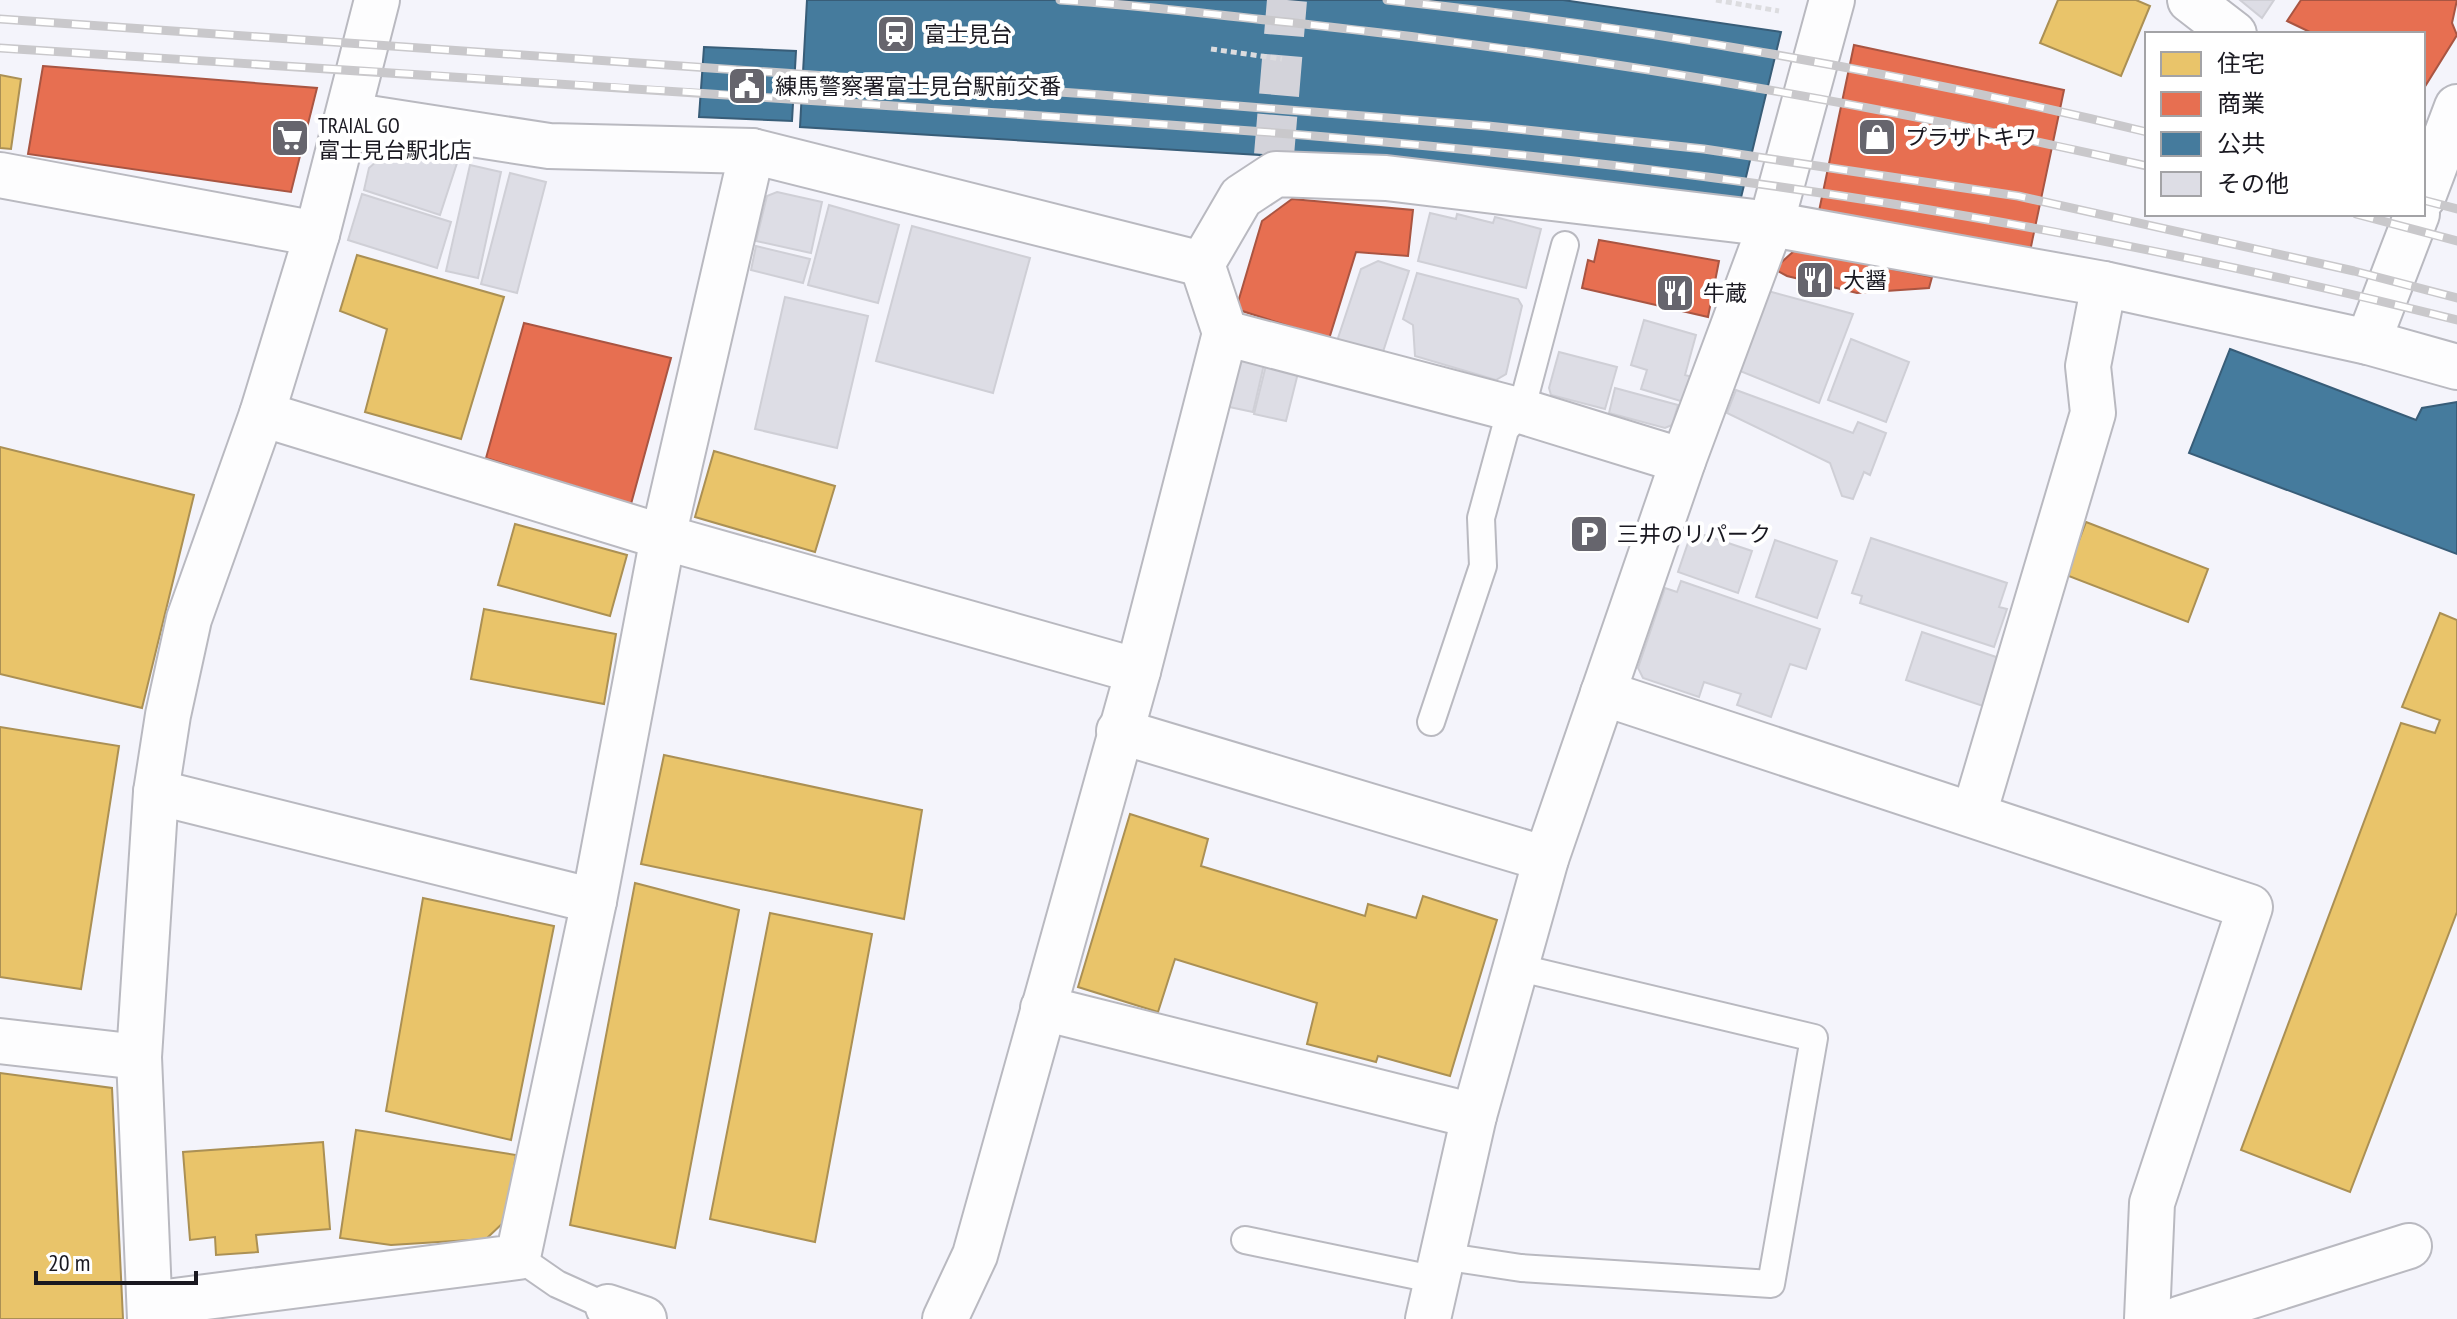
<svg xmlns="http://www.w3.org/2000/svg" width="2457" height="1319" viewBox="0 0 2457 1319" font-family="'PT Sans Narrow','Noto Sans JP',sans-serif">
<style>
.homes{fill:#e9c46a;stroke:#ab9054;stroke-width:2}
.shops{fill:#e76f51;stroke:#a95542;stroke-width:2}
.public{fill:#457b9d;stroke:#385d78;stroke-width:2}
.building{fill:#dddde5;stroke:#cfcfd6;stroke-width:2}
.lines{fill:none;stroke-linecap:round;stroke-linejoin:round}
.pedestrian-tunnel{stroke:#d3d3da;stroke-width:40;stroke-dasharray:40 20;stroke-linecap:butt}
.service-casing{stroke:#b9b9c0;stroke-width:30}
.minor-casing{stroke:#b9b9c0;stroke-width:48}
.path{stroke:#dcdcdf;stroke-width:5;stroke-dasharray:6 4;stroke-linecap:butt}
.service{stroke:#fdfdfe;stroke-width:26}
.minor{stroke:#fdfdfe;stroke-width:44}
.rail-casing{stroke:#c9c8cb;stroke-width:9}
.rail{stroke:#fff;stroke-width:6;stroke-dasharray:18;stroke-linecap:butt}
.labels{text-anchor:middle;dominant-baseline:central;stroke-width:8;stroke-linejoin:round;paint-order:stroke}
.poi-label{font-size:22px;fill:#191820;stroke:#fff;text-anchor:start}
</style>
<rect width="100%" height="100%" fill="#f4f4fb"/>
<!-- homes -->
<g class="homes">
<path d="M2058 0H2136L2150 6 2121 76 2040 43Z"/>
<path d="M0 75 21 79 11 149 0 148Z"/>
<path d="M357 255 504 297 461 439 365 412 387 329 340 311Z"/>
<path d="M0 447 194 495 142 708 0 674Z"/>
<path d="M714 451 835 486 815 552 695 517Z"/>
<path d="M2086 522 2208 569 2188 622 2066 575Z"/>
<path d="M515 524 627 555 610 616 498 585Z"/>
<path d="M484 609 616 634 604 704 471 679Z"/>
<path d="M2440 613 2457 620V912L2350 1192 2241 1150 2401 723 2435 733 2440 720 2402 707Z"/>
<path d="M0 727 119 746 81 989 0 977Z"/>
<path d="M664 755 922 810 904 919 641 864Z"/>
<path d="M1130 814 1208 839 1201 866 1365 916 1368 904 1416 918 1423 896 1497 920 1450 1076 1378 1056 1376 1062 1307 1044 1317 1003 1175 959 1158 1012 1078 987Z"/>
<path d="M635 883 739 910 675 1248 570 1225Z"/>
<path d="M423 898 554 926 511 1140 386 1111Z"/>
<path d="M770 913 872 934 815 1242 710 1219Z"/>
<path d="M0 1073 112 1088 123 1319H0Z"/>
<path d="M356 1130 516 1155 505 1221 486 1239 391 1245 340 1238Z"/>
<path d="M323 1142 330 1229 256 1235 258 1252 216 1255 215 1237 190 1240 183 1152Z"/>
</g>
<!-- shops -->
<g class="shops">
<path d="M2301 0H2457L2452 23 2457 35 2424 88 2423 34H2314L2287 21Z"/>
<path d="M1854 45 2064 90 2029 256 1819 211Z"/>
<path d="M43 66 317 88 291 192 28 154Z"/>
<path d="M1292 199 1413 210 1408 256 1356 252 1329 339 1236 309 1262 221Z"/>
<path d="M1599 240 1719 261 1708 317 1582 288 1588 260 1594 262Z"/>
<path d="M1795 250 1932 277 1929 288 1857 293 1787 276 1774 269Z"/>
<path d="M524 323 671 358 631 504 486 458Z"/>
</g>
<!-- public -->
<g class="public">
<path d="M807 0H1563L1781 32 1739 206 1424 165 800 127Z"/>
<path d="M704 47 796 51 792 121 699 117Z"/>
<path d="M2230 349 2416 420 2422 408 2457 402V554L2189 453Z"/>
</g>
<!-- building -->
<g class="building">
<path d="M2240 0H2274L2262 18Z"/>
<path d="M387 152 457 163 440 215 364 190 369 168Z"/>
<path d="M470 165 501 172 478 278 446 271Z"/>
<path d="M510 173 546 182 517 293 481 284Z"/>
<path d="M777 192 822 202 811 253 756 241 767 196Z"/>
<path d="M362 194 451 222 437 268 348 240Z"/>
<path d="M829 205 899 225 878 303 808 285Z"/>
<path d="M1430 213 1456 219 1457 214 1493 223 1495 217 1541 229 1526 288 1418 261Z"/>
<path d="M912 226 1030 258 993 393 876 361Z"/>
<path d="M756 246 810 259 803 283 751 270Z"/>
<path d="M1378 261 1409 271 1382 355 1337 341 1361 269Z"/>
<path d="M1417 273 1518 299 1522 306 1506 374 1496 380 1415 356 1413 325 1403 319Z"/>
<path d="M1768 291 1853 314 1819 403 1740 371Z"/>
<path d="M785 297 868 316 837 448 755 429Z"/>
<path d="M1644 320 1696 335 1685 375 1692 377 1684 402 1641 389 1647 370 1631 365Z"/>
<path d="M1851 339 1909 362 1886 422 1828 400Z"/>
<path d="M1559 352 1617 367 1605 409 1551 395 1549 388Z"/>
<path d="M1240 354 1265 360 1253 412 1220 405Z"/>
<path d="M1267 361 1299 369 1286 421 1254 414Z"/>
<path d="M1615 388 1678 405 1672 425 1665 428 1609 413Z"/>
<path d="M1736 390 1853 433 1858 422 1886 433 1870 475 1864 472 1853 499 1842 496 1830 463 1727 413Z"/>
<path d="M1692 531 1752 551 1738 593 1678 572Z"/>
<path d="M1871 538 2007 583 1999 607 2007 609 1994 647 1860 603 1862 596 1852 593Z"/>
<path d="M1775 540 1837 561 1817 618 1756 597Z"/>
<path d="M1681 581 1820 629 1806 669 1790 664 1771 717 1737 705 1741 694 1704 682 1699 697 1643 678 1638 668 1665 588 1677 592Z"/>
<path d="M1922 632 1999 658 1983 706 1906 680Z"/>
</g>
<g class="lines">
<!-- pedestrian-tunnel -->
<path class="pedestrian-tunnel" d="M1274 155 1287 0"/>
<defs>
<g id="service">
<path d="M1431 722 1483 566 1481 518 1505 430 1521 411 1565 245"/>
<path d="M1245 1240 1437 1280"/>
<path d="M1442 1256 1521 1268 1771 1284 1814 1038 1516 967"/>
<path d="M518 1257 557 1284 608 1307"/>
</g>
<g id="minor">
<path d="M2190 0 2234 34"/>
<path d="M349 115 549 146 752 151 1202 264"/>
<path d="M0 175 317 234"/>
<path d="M2423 197 2457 107"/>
<path d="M2368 342 2417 214"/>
<path d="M262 414 663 537 1138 671"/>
<path d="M1683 461 1521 411 1225 333 1202 264 1241 197 1276 174 1386 178 1771 224 2104 284 2368 342 2457 367"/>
<path d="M1603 693 2250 907 2152 1203 2147 1319"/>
<path d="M1119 731 1546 859"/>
<path d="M156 792 594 901"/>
<path d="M1974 814 2093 413 2088 366 2104 284"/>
<path d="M1043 1008 1474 1116"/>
<path d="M0 1041 139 1057"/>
<path d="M151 1304 518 1257 594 901 663 537 752 151"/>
<path d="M608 1307 644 1319"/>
<path d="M150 1319 139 1057 156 792 168 715 189 619 262 414 317 234 377 0"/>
<path d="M945 1319 975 1255 1138 671 1225 333"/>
<path d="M1428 1319 1474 1116 1546 859 1683 461 1771 224 1832 0"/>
<path d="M2179 1319 2409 1246"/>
</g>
</defs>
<!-- service casing -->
<use href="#service" class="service-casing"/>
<!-- minor casing -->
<use href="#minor" class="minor-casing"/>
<!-- path -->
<g class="path">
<path d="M1716 0 1779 11"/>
<path d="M1211 49 1282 59"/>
</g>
<!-- service -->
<use href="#service" class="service"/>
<!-- minor -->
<use href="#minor" class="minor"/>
<defs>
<g id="rail">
<path d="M1060 0C1139 5 1217 15 1295 23 1582 54 1866 102 2147 166"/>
<path d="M1387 0C1642 27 1898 72 2147 132"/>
<path d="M0 19 1088 94 1488 126 1704 149 2018 196 2354 271 2457 298"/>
<path d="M0 48C298 67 596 85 894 106 1163 124 1433 141 1700 176 1954 209 2208 257 2457 320"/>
<path d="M2423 200 2457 209"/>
<path d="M2356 214 2457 241"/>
</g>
</defs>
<!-- rail casing -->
<use href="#rail" class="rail-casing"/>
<!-- rail -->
<use href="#rail" class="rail"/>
</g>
<!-- icons -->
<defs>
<symbol id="station-square" viewBox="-11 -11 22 22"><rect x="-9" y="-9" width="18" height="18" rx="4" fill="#66656d" stroke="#fff"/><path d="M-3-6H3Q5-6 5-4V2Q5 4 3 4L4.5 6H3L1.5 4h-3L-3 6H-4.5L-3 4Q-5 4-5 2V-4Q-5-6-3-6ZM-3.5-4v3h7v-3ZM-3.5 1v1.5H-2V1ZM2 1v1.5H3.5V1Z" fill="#fff"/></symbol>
<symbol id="civic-square" viewBox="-11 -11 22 22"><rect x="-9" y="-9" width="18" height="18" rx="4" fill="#66656d" stroke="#fff"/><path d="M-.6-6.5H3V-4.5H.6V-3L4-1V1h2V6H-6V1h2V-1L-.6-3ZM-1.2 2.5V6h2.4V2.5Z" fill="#fff"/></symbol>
<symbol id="shop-square" viewBox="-11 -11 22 22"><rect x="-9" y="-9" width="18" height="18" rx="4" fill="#66656d" stroke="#fff"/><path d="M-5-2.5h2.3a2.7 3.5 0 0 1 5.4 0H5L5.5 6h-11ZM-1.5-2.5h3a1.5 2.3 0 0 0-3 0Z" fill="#fff"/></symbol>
<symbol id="supermarket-square" viewBox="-11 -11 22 22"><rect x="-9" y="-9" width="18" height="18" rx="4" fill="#66656d" stroke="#fff"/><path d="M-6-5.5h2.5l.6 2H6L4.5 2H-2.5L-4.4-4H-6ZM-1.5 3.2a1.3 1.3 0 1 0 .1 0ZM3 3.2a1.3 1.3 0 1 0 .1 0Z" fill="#fff"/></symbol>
<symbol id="restaurant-square" viewBox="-11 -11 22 22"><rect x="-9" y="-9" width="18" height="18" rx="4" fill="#66656d" stroke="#fff"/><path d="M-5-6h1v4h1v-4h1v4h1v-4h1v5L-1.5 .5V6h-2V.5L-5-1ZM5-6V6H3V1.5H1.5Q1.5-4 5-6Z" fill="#fff"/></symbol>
<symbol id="parking-square" viewBox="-11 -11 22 22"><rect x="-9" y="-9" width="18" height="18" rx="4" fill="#66656d" stroke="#fff"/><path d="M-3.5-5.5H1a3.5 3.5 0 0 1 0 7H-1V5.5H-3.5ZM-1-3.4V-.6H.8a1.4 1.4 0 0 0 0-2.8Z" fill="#fff"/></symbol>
</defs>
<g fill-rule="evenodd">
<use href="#station-square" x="874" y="12" width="44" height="44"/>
<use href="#civic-square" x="725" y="64" width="44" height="44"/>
<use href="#shop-square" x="1855" y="115" width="44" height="44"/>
<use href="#supermarket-square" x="268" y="116" width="44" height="44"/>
<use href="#restaurant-square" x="1793" y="258" width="44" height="44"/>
<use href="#restaurant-square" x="1653" y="271" width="44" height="44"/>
<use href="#parking-square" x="1567" y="512" width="44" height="44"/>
</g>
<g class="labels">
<!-- poi labels -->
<g class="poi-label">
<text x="924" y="34">富士見台</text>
<text x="775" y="86">練馬警察署富士見台駅前交番</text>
<text x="318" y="125">TRAIAL GO<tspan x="318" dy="25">富士見台駅北店</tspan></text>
<text x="1905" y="137">プラザトキワ</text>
<text x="1843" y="280">大醤</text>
<text x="1703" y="293">牛蔵</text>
<text x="1617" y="534">三井のリパーク</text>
</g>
</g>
<!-- legend -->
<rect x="2145" y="32" width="280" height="184" fill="#ffffff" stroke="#a3a3a6" stroke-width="2"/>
<rect x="2161" y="52" width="40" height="24" fill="#e9c46a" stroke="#a3a3a6" stroke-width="2"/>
<text x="2217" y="72" font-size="24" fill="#191820">住宅</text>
<rect x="2161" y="92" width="40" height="24" fill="#e76f51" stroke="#a3a3a6" stroke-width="2"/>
<text x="2217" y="112" font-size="24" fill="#191820">商業</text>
<rect x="2161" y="132" width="40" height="24" fill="#457b9d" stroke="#a3a3a6" stroke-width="2"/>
<text x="2217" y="152" font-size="24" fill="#191820">公共</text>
<rect x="2161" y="172" width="40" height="24" fill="#dddde5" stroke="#a3a3a6" stroke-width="2"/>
<text x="2217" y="192" font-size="24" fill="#191820">その他</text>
<!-- scale -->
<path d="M36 1271v12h160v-12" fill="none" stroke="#191820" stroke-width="4"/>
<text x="48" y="1271" font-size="24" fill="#191820" stroke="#ffffff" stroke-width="6" paint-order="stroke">20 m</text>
</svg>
